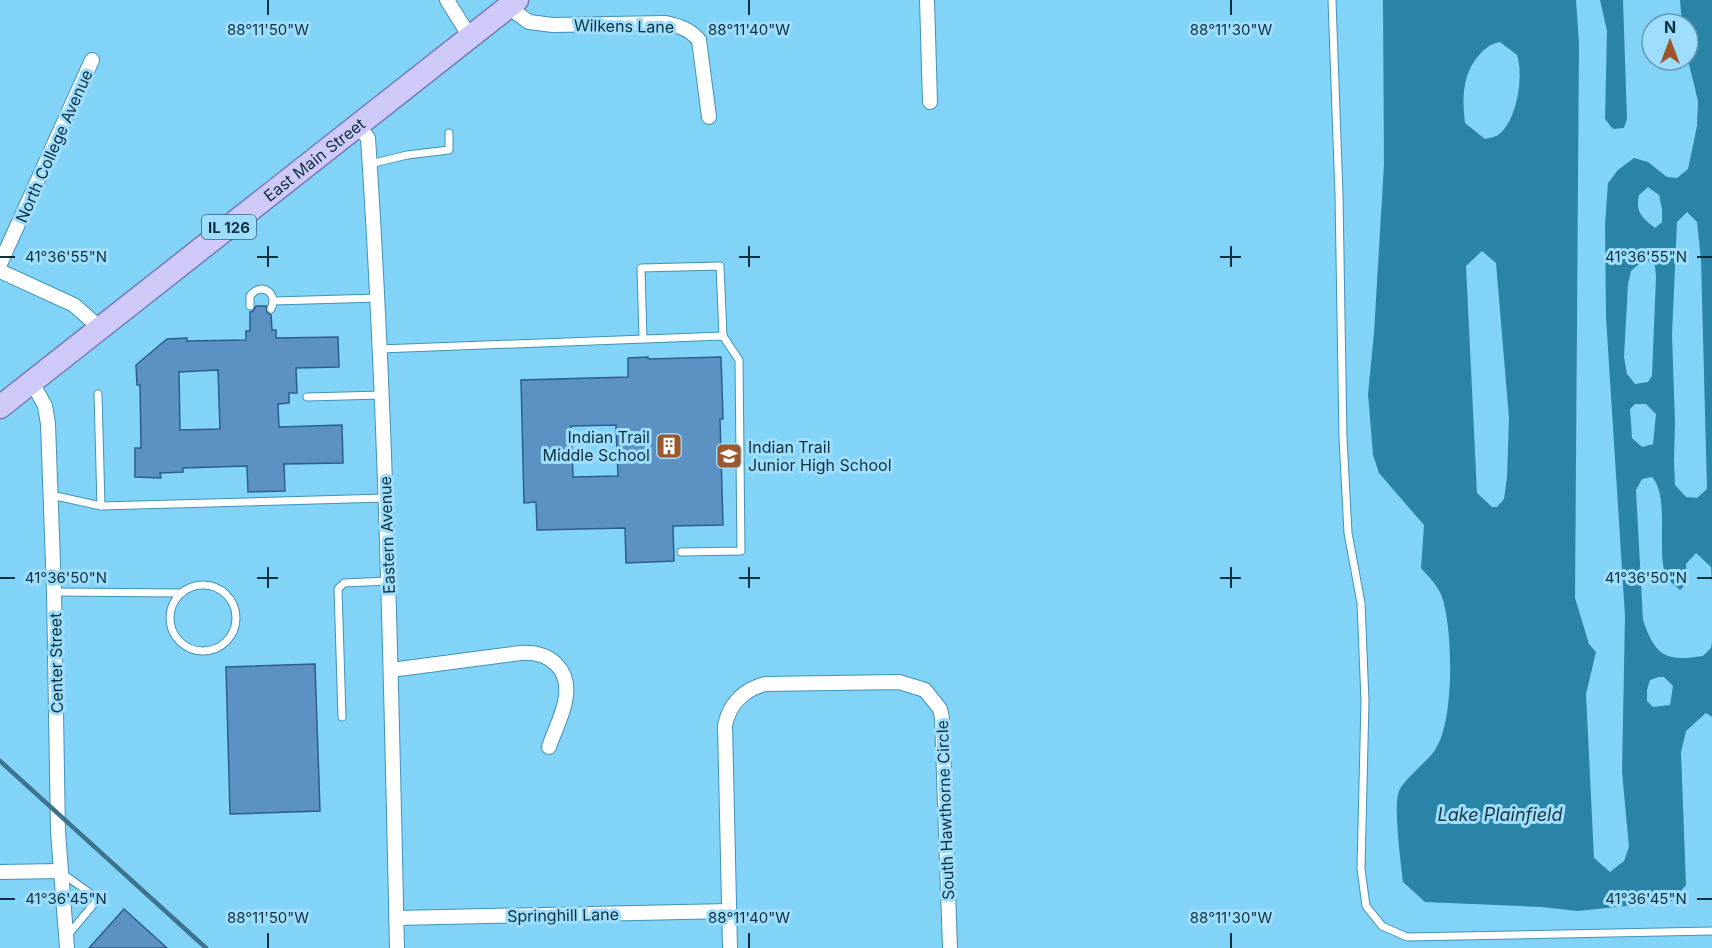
<svg xmlns="http://www.w3.org/2000/svg" width="1712" height="948" viewBox="0 0 1712 948" font-family="Inter,sans-serif">
<style>
.water{fill:#2a84a7;fill-rule:evenodd}
.building{fill:#5c91c4;stroke:#2a5e8e;stroke-width:1.5;fill-rule:evenodd}
.lines{fill:none;stroke-linecap:round;stroke-linejoin:round}
.lane-casing{stroke:#4093b6;stroke-width:9}
.street-casing{stroke:#4093b6;stroke-width:16}
.primary-casing{stroke:#767cb3;stroke-width:25}
.lane{stroke:#fff;stroke-width:7}
.street{stroke:#fff;stroke-width:14}
.primary{stroke:#cec9f7;stroke-width:22}
.rail{stroke:#3d738b;stroke-width:4.5}
.ticks{fill:none;stroke:#0d303f;stroke-width:2}
.labels{text-anchor:middle;dominant-baseline:central;stroke-width:6;stroke-linejoin:round;paint-order:stroke}
.shield{fill:#9edefc;stroke:#386478;stroke-width:1.5}
.shield-label{font-size:15px;font-weight:bold;fill:#0d303f}
.street-label{font-size:16px;fill:#0d303f;stroke:#9edefc}
.poi-label{font-size:16px;fill:#0d303f;stroke:#9edefc;text-anchor:end}
.water-label{font-size:18px;font-style:italic;fill:#1a3440;stroke:#9edefc}
.ticks-label{font-size:15px;text-anchor:middle;fill:#0d303f;stroke:#9edefc;stroke-width:6;stroke-linejoin:round;paint-order:stroke}
</style>
<rect width="100%" height="100%" fill="#81d3f8"/>
<!-- water -->
<g class="water">
<path d="M1383 0H1576L1579 43 1575 598 1589 644 1596 652 1586 694 1594 858 1610 872 1624 861 1629 847 1622 772 1625 616 1606 317 1605 225 1608 183 1618 170 1634 158 1648 162 1667 177 1677 178 1688 169 1697 126 1698 101 1688 60V24H1682L1680 0H1712V584L1711 567 1696 553 1686 564 1687 583 1680 590C1676 586 1669 581 1666 576 1656 551 1670 496 1652 477L1642 479 1636 490 1643 620C1655 656 1666 662 1703 656L1711 648 1712 642V717L1706 713 1686 731 1681 752 1686 885 1672 901 1578 911 1541 907 1425 902 1403 882C1401 864 1393 805 1399 791 1405 778 1427 762 1435 750 1455 721 1453 630 1442 597 1439 587 1428 576 1421 568L1424 525 1379 473 1373 455 1368 394 1374 333 1384 164ZM1500 42 1517 55C1524 75 1517 122 1498 135 1495 137 1489 138 1485 139L1465 123C1462 99 1462 73 1480 54 1487 47 1490 44 1500 42ZM1648 187 1659 195 1662 209V222L1655 228C1642 218 1635 212 1639 195ZM1687 212 1697 222 1701 260 1707 489 1697 498 1686 497 1675 485 1674 461 1675 423 1672 335 1677 222ZM1482 251 1496 263 1509 418 1507 477 1504 499 1497 507H1492L1477 493 1466 266ZM1645 259 1655 266 1656 277 1652 376 1648 382 1635 384 1627 374 1624 357 1628 284 1631 271ZM1646 404 1656 414 1653 444 1642 447 1632 438 1630 409 1635 404ZM1659 677H1664L1673 686 1670 705 1653 707 1647 701V690L1650 680Z"/>
<path d="M1600 0H1623L1627 119 1624 128 1613 129 1605 119 1607 31Z"/>
</g>
<!-- building -->
<g class="building">
<path d="M256 306H266L267 312 271 315 272 330H276V338L338 337 339 367 296 368 297 393H289V403L278 404 279 427 342 425 343 463 284 464 285 491 248 492 247 466 183 468V472L160 473 161 478 135 477V448H141L140 385H137L136 365 167 339 187 338V341L246 340V331H250V312L253 311ZM218 370 220 429 180 430 179 372Z"/>
<path d="M648 357V359L721 357 723 419H720L723 525 673 526 674 561 626 563 625 528 537 530 536 502 524 503 521 380 628 377V358ZM616 425 618 476 573 477 571 426Z"/>
<path d="M315 664 320 811 230 814 226 667Z"/>
<path d="M124 909 167 948H89Z"/>
</g>
<g class="lines">
<defs>
<g id="lane">
<path d="M1332 0 1339 195 1343 438 1348 533 1361 603 1365 701 1361 869 1366 906 1382 926 1407 937 1712 931"/>
<path d="M370 164 407 155 449 150V133"/>
<path d="M274 301 378 298"/>
<path d="M250 306V296C261 281 279 293 271 309"/>
<path d="M643 339 641 268 720 266 723 336"/>
<path d="M380 349 723 336 739 360 741 551 681 552"/>
<path d="M98 394 101 506"/>
<path d="M307 397 382 395"/>
<path d="M51 495 101 506 385 498"/>
<circle cx="203" cy="618" r="33"/>
<path d="M54 592 180 593"/>
<path d="M342 717 338 589 344 583 388 581"/>
<path d="M62 873 98 899 67 936"/>
</g>
<g id="street">
<path d="M447 0 470 37"/>
<path d="M927 0 930 102"/>
<path d="M508 7 529 22 553 25 666 23C680 26 689 29 699 40L709 117"/>
<path d="M358 126 368 138C386 408 391 678 397 948"/>
<path d="M0 264 92 60"/>
<path d="M0 271 74 305 100 328"/>
<path d="M32 382 45 406 48 424 54 592 58 832 67 948"/>
<path d="M391 670 520 653C550 651 572 669 565 702 562 717 554 732 549 747"/>
<path d="M0 872 60 871"/>
<path d="M396 918 729 911"/>
<path d="M730 948 725 725C730 703 743 690 765 684L899 682 925 690 940 709 942 718 950 948"/>
</g>
<g id="primary">
<path id="s1" d="M0 407 517 0"/>
</g>
</defs>
<!-- lane casing -->
<use href="#lane" class="lane-casing"/>
<!-- street casing -->
<use href="#street" class="street-casing"/>
<!-- primary casing -->
<use href="#primary" class="primary-casing"/>
<!-- lane -->
<use href="#lane" class="lane"/>
<!-- street -->
<use href="#street" class="street"/>
<!-- primary -->
<use href="#primary" class="primary"/>
<!-- rail -->
<path class="rail" d="M0 761 206 948"/>
</g>
<!-- ticks -->
<path class="ticks" d="M268 0V15M749 0V15M1231 0V15M268 246V267M749 246V267M1231 246V267M0 257H15M257 257H278M739 257H760M1220 257H1241M1697 257H1712M268 567V588M749 567V588M1231 567V588M0 578H15M257 578H278M739 578H760M1220 578H1241M1697 578H1712M0 899H15M1697 899H1712M268 933V948M749 933V948M1231 933V948"/>
<!-- icons -->
<defs>
<symbol id="building-square" viewBox="-11 -11 22 22"><rect x="-9" y="-9" width="18" height="18" rx="4" fill="#9d572e" stroke="#9edefc"/><path d="M-4-6H4V6H1V3H-1V6H-4ZM-2.5-4.3h1.7v1.8h-1.7ZM.8-4.3h1.7v1.8H.8ZM-2.5-1h1.7V.8h-1.7ZM.8-1h1.7V.8H.8Z" fill="#fff"/></symbol>
<symbol id="school-square" viewBox="-11 -11 22 22"><rect x="-9" y="-9" width="18" height="18" rx="4" fill="#9d572e" stroke="#9edefc"/><path d="M0-5L7-2L0 1L-7-2ZM-4 1L0 2.5L4 1V4Q0 6-4 4Z" fill="#fff"/></symbol>
</defs>
<g fill-rule="evenodd">
<use href="#building-square" x="654" y="431" width="30" height="30"/>
<use href="#school-square" x="714" y="441" width="30" height="30"/>
</g>
<g class="labels">
<!-- shield labels -->
<rect class="shield" x="202" y="215" width="54" height="24" rx="4.5"/>
<g class="shield-label">
<text x="229" y="227">IL 126</text>
</g>
<!-- street labels -->
<g class="street-label">
<text transform="translate(624 26) rotate(1)">Wilkens Lane</text>
<text transform="translate(54 146) rotate(-66)">North College Avenue</text>
<text stroke="none"><textPath href="#s1" startOffset="400">East Main Street</textPath></text>
<text transform="translate(387 535) rotate(-92)">Eastern Avenue</text>
<text transform="translate(56 663) rotate(-91)">Center Street</text>
<text transform="translate(945 810) rotate(-92)">South Hawthorne Circle</text>
<text transform="translate(563 915) rotate(-1)">Springhill Lane</text>
</g>
<!-- poi labels -->
<g class="poi-label">
<text x="650" y="437">Indian Trail<tspan x="650" dy="18">Middle School</tspan></text>
<text x="748" y="447" text-anchor="start">Indian Trail<tspan x="748" dy="18">Junior High School</tspan></text>
</g>
<!-- water labels -->
<g class="water-label">
<text x="1500" y="814">Lake Plainfield</text>
</g>
</g>
<g class="ticks-label">
<text x="268" y="35">88°11'50"W</text>
<text x="749" y="35">88°11'40"W</text>
<text x="1231" y="35">88°11'30"W</text>
<text x="66" y="262">41°36'55"N</text>
<text x="1646" y="262">41°36'55"N</text>
<text x="66" y="583">41°36'50"N</text>
<text x="1646" y="583">41°36'50"N</text>
<text x="66" y="904">41°36'45"N</text>
<text x="1646" y="904">41°36'45"N</text>
<text x="268" y="923">88°11'50"W</text>
<text x="749" y="923">88°11'40"W</text>
<text x="1231" y="923">88°11'30"W</text>
</g>
<!-- north arrow -->
<g transform="translate(1670 42)"><circle r="28" fill="#9edefc" stroke="#6498b0" stroke-width="1.5"/>
<path d="M0-4.5L10 22L0 15L-10 22Z" fill="#9d572e"/>
<text y="-9" font-size="16" font-weight="bold" text-anchor="middle" fill="#0d303f">N</text>
</g>
</svg>
